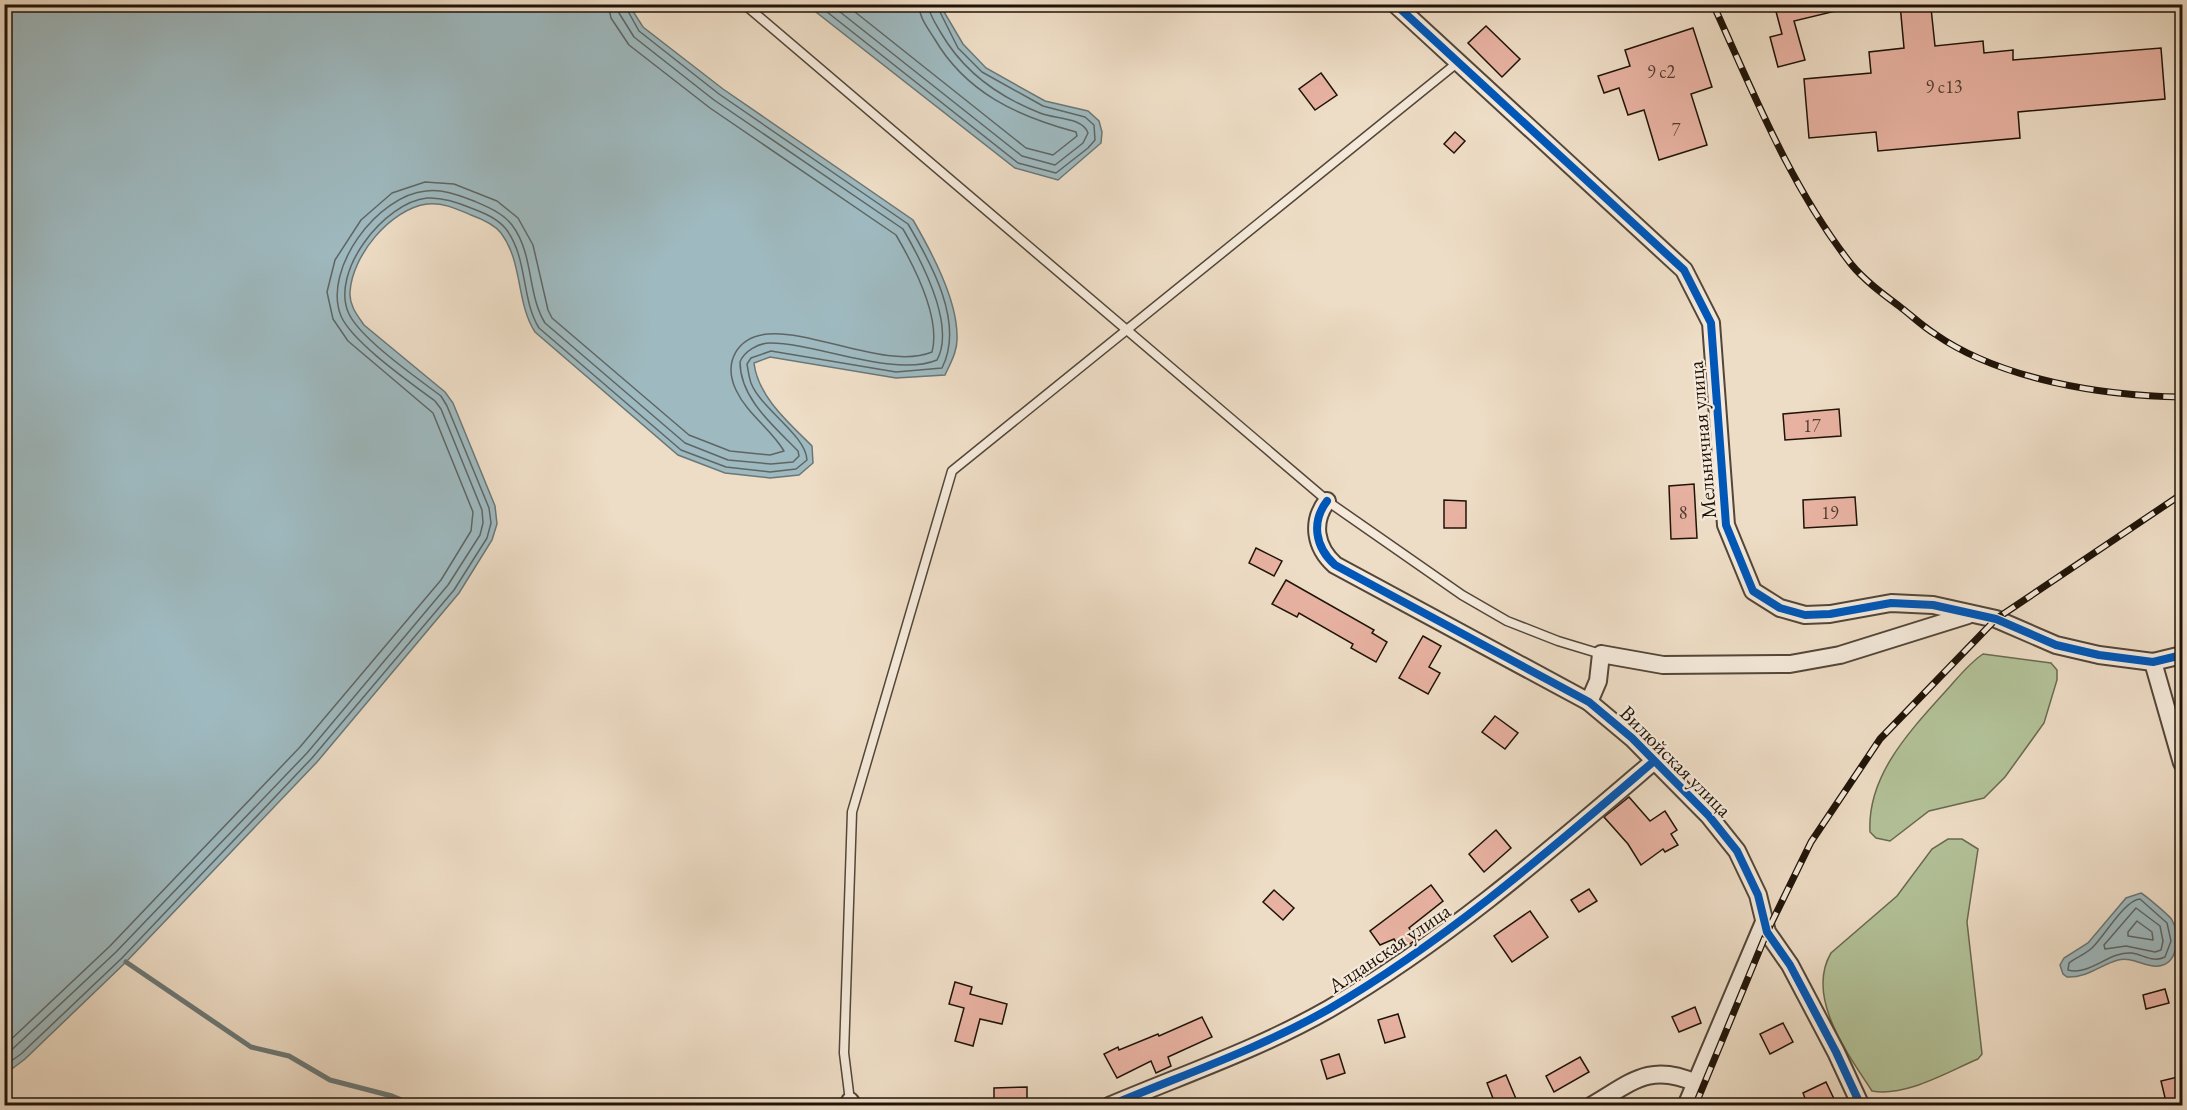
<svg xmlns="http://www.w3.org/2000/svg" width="2187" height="1110" viewBox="0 0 2187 1110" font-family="'EB Garamond',serif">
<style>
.green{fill:#b3c299;stroke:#696a50;stroke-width:1.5}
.water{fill:#9eb9bf;stroke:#6b7776;stroke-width:1.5}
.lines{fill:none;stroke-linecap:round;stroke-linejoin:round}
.shore{stroke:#5e6664;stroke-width:1.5}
.stream{stroke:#6b7776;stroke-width:5}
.building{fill:#e8b2a2;stroke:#1f1308;stroke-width:1.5}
.lane-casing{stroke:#534638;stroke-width:11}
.street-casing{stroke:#534638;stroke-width:20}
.lane{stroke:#f4e9da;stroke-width:8}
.street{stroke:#f4e9da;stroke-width:16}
.rail-casing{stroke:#1f1308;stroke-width:7}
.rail{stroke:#f4e9da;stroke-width:4.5;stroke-dasharray:14;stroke-linecap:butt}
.cycleway-casing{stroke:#f4e9da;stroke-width:11}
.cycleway{stroke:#0057b8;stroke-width:8}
.labels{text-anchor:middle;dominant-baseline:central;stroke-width:4.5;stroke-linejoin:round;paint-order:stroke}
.number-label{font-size:18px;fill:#513b2e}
.street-label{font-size:21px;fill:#1f1308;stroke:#f4e9da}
</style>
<rect width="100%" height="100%" fill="#eeddc6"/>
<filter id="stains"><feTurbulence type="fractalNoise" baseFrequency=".00333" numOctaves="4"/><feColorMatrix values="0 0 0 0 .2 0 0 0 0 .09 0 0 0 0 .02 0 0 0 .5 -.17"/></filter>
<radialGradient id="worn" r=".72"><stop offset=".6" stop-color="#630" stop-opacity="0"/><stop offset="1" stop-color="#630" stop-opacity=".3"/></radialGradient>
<!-- green -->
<g class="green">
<path d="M1983 654 2051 663 2057 670V680L2044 723 2005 777 1984 798 1929 811 1890 841 1876 838 1870 832C1867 776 1909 732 1944 693 1956 680 1968 664 1983 654Z"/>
<path d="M1948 839H1962L1978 849 1967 922 1982 1054 1978 1059C1947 1072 1906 1097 1872 1091 1848 1054 1805 997 1831 953L1897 896 1932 849Z"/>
</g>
<!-- water -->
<g class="water">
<path d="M5 4 629 5 643 27 723 89 913 220C931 251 957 299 957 336 958 350 951 362 945 375L896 378 770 357 754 363C758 397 789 423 812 446L813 463 799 475 770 478 725 473 678 455 535 332C516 303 523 262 501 233 494 224 482 219 471 215 457 209 442 202 427 204 390 209 352 256 350 292 349 305 357 315 364 325L445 392 453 403 495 506 497 524 492 540 459 593 317 762 126 962 25 1059 5 1074Z"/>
<path d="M807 5H940L963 44 986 68 1045 101 1088 111 1099 121 1102 132 1101 143 1058 180 1015 168Z"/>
<path d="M2141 893C2145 895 2171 917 2172 920 2180 934 2179 963 2159 966 2145 968 2133 956 2118 960 2100 965 2087 978 2067 977L2063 974 2060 965 2064 958 2088 943 2126 898Z"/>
</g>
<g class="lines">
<!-- shore -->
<g class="shore">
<path d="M817 4 1018 163 1056 173 1088 148 1095 140 1094 125 1085 117 1043 106 982 72 958 48 936 4"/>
<path d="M830 4 1022 156 1055 165 1083 143 1088 133C1083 117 1054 119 1040 113 999 97 963 71 941 33 936 24 929 15 928 4"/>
<path d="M845 4 1026 148 1053 155 1077 136 1076 132C1017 116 966 93 934 38 927 27 919 17 919 4"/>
<path d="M2140 899 2167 923 2171 941 2165 957C2153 963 2144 955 2132 953 2109 951 2090 976 2068 970L2069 963C2077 957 2086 954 2093 947 2105 935 2125 900 2140 899Z"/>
<path d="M2136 908 2160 926 2163 941 2161 950 2155 952 2126 946 2105 949 2104 945Z"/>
<path d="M2137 921 2152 932 2153 940 2128 936V932Z"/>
<path d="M4 1046 110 946 300 747 441 580 471 531 473 512 433 413 348 341 333 319 327 292 335 260 361 220 392 193 425 182 454 184 497 201 518 218 533 245 548 310 552 318 689 435 730 451 770 455 784 451C771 429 747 414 736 390 723 362 737 337 768 334 814 330 888 370 932 352 941 318 913 264 896 235L710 108 629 45 611 18 608 4"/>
<path d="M4 1057 116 952 307 753 448 585 480 535 483 523 482 510 441 409 435 401C411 383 352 342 341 316 322 269 378 195 426 191 443 189 458 195 474 201 488 207 503 213 512 225 534 254 527 294 545 323L685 443 728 460 771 464 793 462 799 456 798 451C775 427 740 399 740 362 744 351 759 343 770 343 817 343 894 378 937 360 956 325 921 260 903 229L714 100 634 37 619 13 617 4"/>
<path d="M4 1066 21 1054 122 958 312 758 454 590 487 538 491 523 489 508 447 406 441 396C417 378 361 339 349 314 329 272 385 202 427 198 443 197 457 202 471 208 484 213 497 218 506 229 528 258 521 299 539 328L681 450 726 467 770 472 796 469 807 460C806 435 761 409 751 383 749 377 748 370 747 364L751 358 771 351 896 372 942 368C965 323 931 263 908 224L719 94 639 31 624 4"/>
</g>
<!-- stream -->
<path class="stream" d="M126 962 251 1047 289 1056 330 1080 392 1096 416 1106"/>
</g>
<!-- building -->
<g class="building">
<path d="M1774 4H1840V10L1794 21 1805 60 1778 67 1770 37 1782 34Z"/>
<path d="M1900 4H1917V9L1931 8 1935 46 1983 41 1984 53 2013 50V60L2161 48 2165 99 2018 112 2020 138 1878 151 1876 132 1809 138 1804 79 1871 73 1869 52 1904 48Z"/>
<path d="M1486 26 1520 59 1502 77 1468 43Z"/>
<path d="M1693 28 1712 87 1691 94 1707 145 1659 160 1644 110 1628 115 1619 88 1604 93 1598 76 1630 66 1625 50Z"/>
<path d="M1321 73 1337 95 1315 110 1299 89Z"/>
<path d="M1455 132 1465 141 1454 153 1444 144Z"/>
<path d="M1839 409 1841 436 1785 440 1783 414Z"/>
<path d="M1694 484 1697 538 1671 539 1669 486Z"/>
<path d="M1855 497 1857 525 1804 528 1803 500Z"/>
<path d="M1444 500 1466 501V528H1444Z"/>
<path d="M1256 548 1282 561 1274 576 1249 563Z"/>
<path d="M1286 580 1374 630 1372 633 1387 642 1376 662 1351 648 1353 644 1299 613 1297 617 1272 604Z"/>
<path d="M1423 636 1441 646 1429 667 1440 673 1428 694 1399 678Z"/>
<path d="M1495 716 1518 733 1505 749 1482 732Z"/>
<path d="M1629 797 1650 821 1665 811 1677 830 1671 834 1678 845 1665 852 1663 849 1641 865 1628 844 1604 817Z"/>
<path d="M1496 830 1511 848 1484 872 1469 854Z"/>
<path d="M1431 885 1443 901 1409 928 1417 939 1401 950 1394 939 1380 945 1370 931Z"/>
<path d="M1589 889 1597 901 1579 912 1571 900Z"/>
<path d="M1274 890 1294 908 1283 920 1263 902Z"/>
<path d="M1530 911 1548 937 1512 962 1494 936Z"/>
<path d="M955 982 972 987 970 994 1007 1004 1002 1024 980 1019 973 1046 955 1041 964 1008 949 1004Z"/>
<path d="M2165 989 2169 1003 2146 1009 2143 995Z"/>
<path d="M1695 1007 1701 1023 1679 1032 1672 1017Z"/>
<path d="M1398 1014 1405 1037 1385 1043 1378 1020Z"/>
<path d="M1202 1017 1212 1037 1168 1057 1171 1066 1156 1073 1151 1061 1117 1078 1104 1054 1118 1047 1119 1050 1158 1034 1159 1036Z"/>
<path d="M1783 1023 1793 1042 1770 1054 1760 1034Z"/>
<path d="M1339 1054 1345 1073 1327 1079 1321 1060Z"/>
<path d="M1580 1057 1589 1072 1554 1092 1546 1076Z"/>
<path d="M1506 1075 1519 1106H1496L1487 1083Z"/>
<path d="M2182 1076V1106H2167L2161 1081Z"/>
<path d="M1826 1082 1835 1101 1826 1106H1808L1803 1093Z"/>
<path d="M1027 1087V1104L994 1105V1088Z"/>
</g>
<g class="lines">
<defs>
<g id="lane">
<path d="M744 4 1330 503 1462 595 1507 621 1558 641 1601 654"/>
<path d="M828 1106 850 1101 844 1053 852 812 952 471 1457 63"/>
</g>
<g id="street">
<path d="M1395 4 1684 270 1711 323 1726 525 1753 591 1780 608 1805 615 1830 614 1891 603 1933 605 1996 619 2056 645 2099 655 2153 662 2182 655"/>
<path d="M1327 501C1311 522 1315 547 1335 565L1589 702 1632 738 1709 816 1737 851 1758 895 1767 932 1790 965 1836 1052 1861 1106"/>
<path d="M2153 662 2182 763"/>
<path d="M1589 702 1598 681 1601 654 1663 665 1790 664 1840 655 1968 615"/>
<path d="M850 1101 853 1106"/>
<path d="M1109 1106C1182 1075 1259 1049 1329 1009 1447 940 1549 851 1653 762"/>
<path d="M1591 1106C1631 1083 1649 1062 1696 1083"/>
<path d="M1686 1106 1764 922"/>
</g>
</defs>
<!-- lane casing -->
<use href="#lane" class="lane-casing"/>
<!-- street casing -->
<use href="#street" class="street-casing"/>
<!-- lane -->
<use href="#lane" class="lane"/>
<!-- street -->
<use href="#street" class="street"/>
<defs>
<g id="rail">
<path d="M1713 4C1754 94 1790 186 1851 264 1864 280 1883 294 1899 306 1911 315 1922 326 1935 334 2001 380 2104 396 2182 397"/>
<path d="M1695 1106 1767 932 1811 842 1880 739 1996 619 2182 494"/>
</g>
</defs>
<!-- rail casing -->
<use href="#rail" class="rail-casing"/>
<!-- rail -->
<use href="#rail" class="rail"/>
<defs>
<g id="cycleway">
<path d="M1395 4 1684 270 1711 323 1726 525 1753 591 1780 608 1805 615 1830 614 1891 603 1933 605 1996 619 2056 645 2099 655 2153 662 2182 655"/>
<path d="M1327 501C1311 522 1315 547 1335 565L1589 702 1632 738 1709 816 1737 851 1758 895 1767 932 1790 965 1836 1052 1861 1106"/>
<path d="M1109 1106C1182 1075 1259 1049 1329 1009 1447 940 1549 851 1653 762"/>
</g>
</defs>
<!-- cycleway casing -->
<use href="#cycleway" class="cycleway-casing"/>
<!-- cycleway -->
<use href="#cycleway" class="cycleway"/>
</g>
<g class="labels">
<!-- number labels -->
<g class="number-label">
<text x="1661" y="71">9 с2</text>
<text x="1944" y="86">9 с13</text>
<text x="1676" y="129">7</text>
<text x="1812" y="425">17</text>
<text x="1683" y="512">8</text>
<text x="1830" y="512">19</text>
</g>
<!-- street labels -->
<g class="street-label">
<text transform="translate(1702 440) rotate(-95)">Мельничная улица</text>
<text transform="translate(1676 761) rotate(45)">Вилюйская улица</text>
<text transform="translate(1389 948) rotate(-34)">Алданская улица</text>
</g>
</g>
<!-- margin -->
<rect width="2187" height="1110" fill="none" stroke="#eeddc6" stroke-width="24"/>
<rect x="6" y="6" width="2175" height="1098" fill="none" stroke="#1f1308" stroke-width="3"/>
<rect x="12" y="12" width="2163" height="1086" fill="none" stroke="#1f1308" stroke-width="1.5"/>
<rect width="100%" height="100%" filter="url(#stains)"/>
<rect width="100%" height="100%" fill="url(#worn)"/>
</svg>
